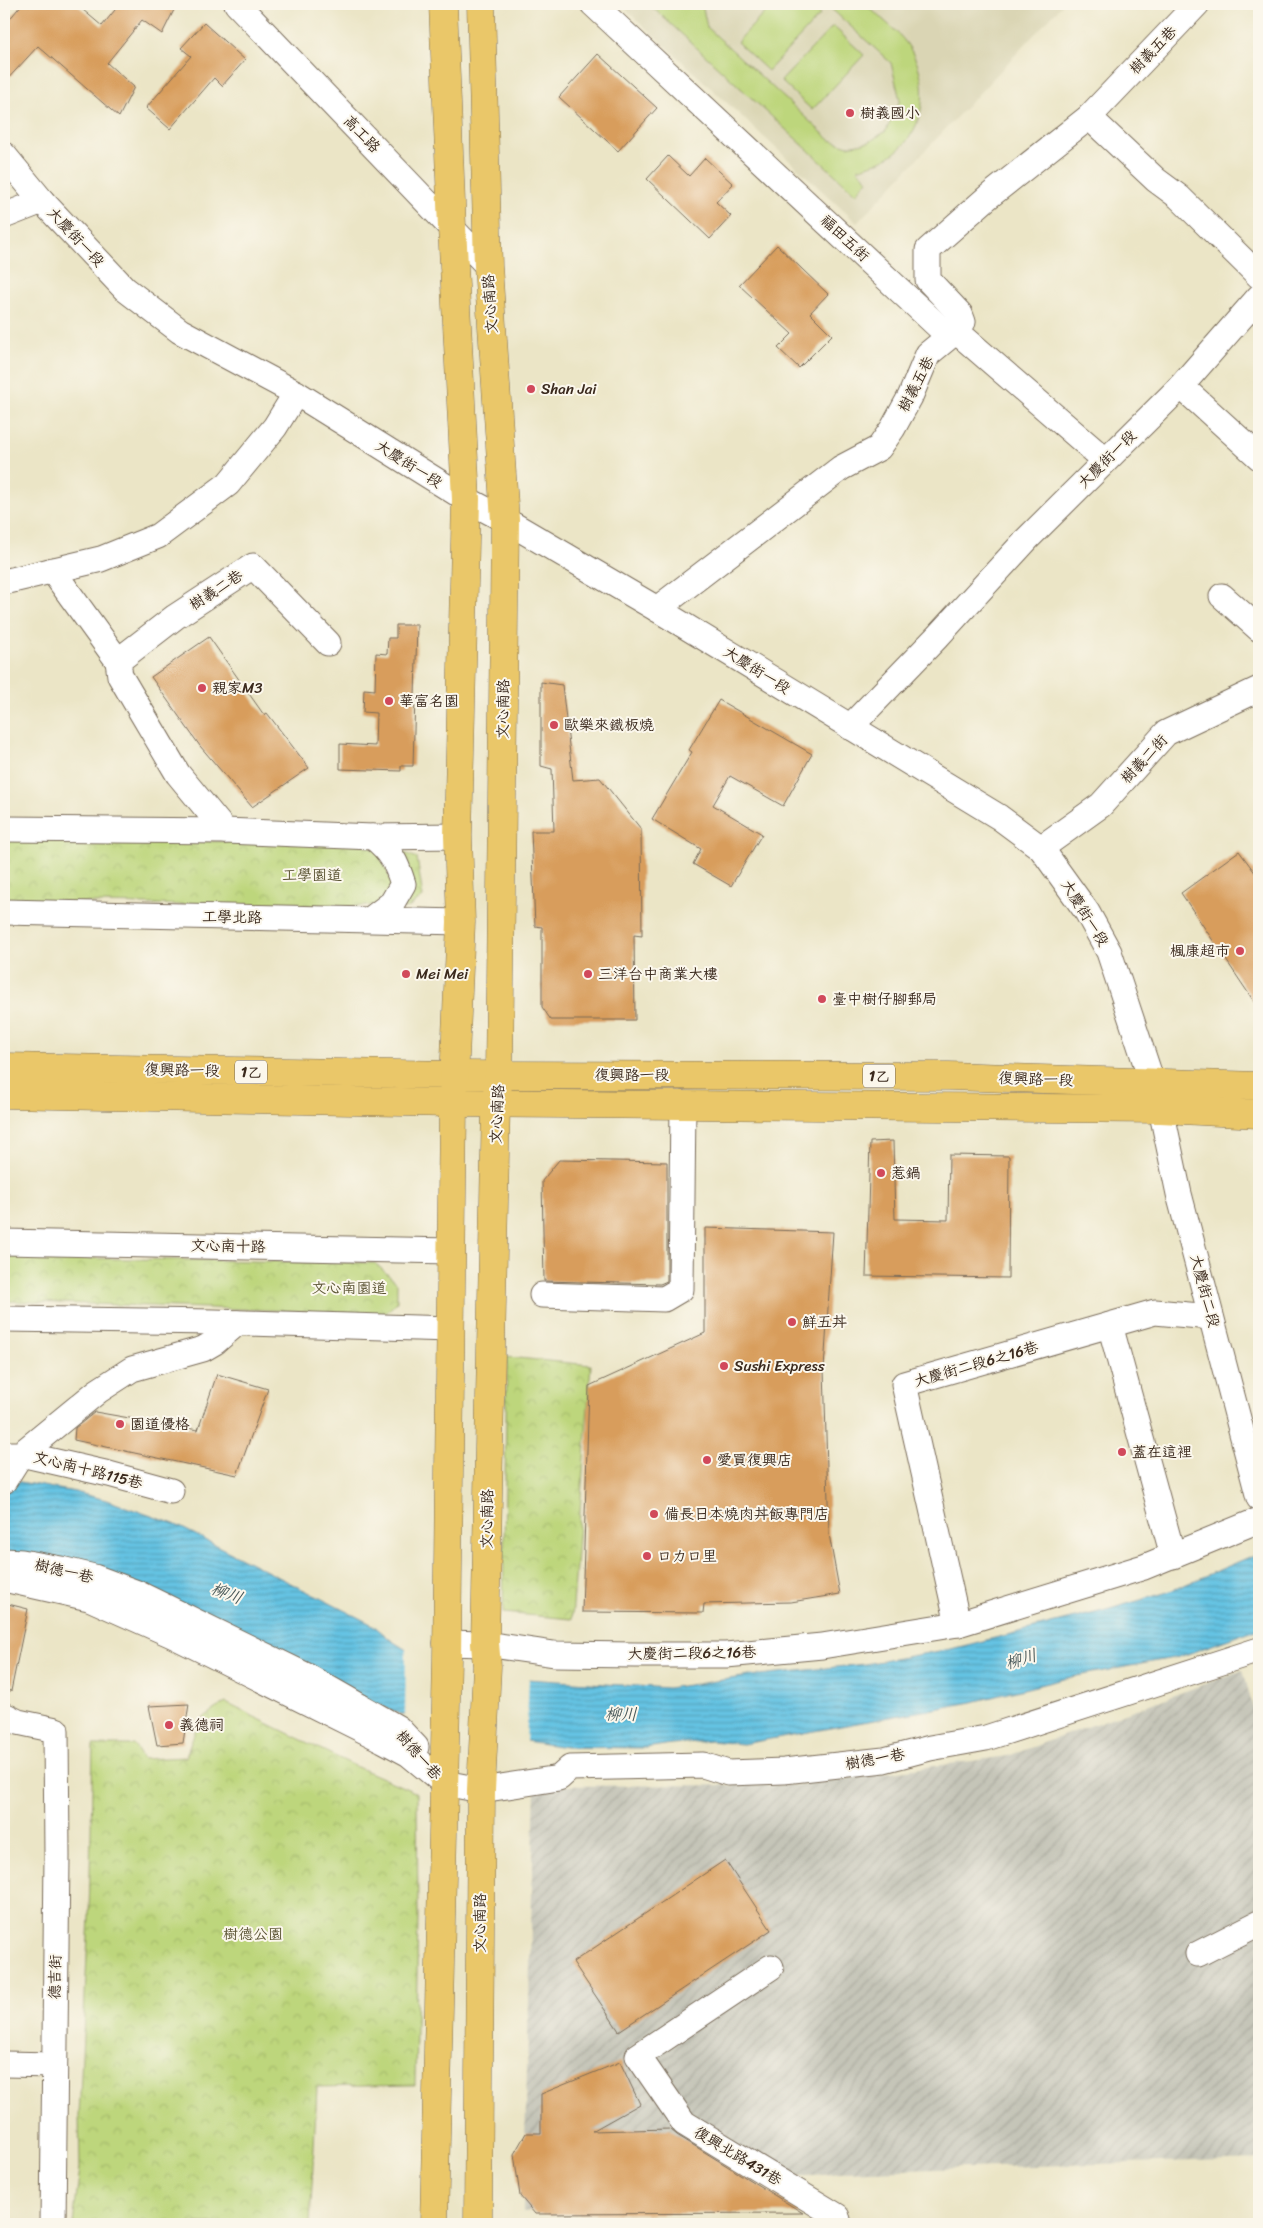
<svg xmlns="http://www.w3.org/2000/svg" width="1263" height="2228" viewBox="0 0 1263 2228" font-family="Sriracha,'LXGW WenKai TC','Klee One',sans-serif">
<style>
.built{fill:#dad5b4}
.industrial{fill:url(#industrial-furrows)}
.park{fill:url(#park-crowns);stroke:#7c804c}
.pitch{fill:#bdd67b;stroke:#7c804c}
.water{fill:url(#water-rules);stroke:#507680}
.pier{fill:#ebe5c6}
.building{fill:#d89d5b}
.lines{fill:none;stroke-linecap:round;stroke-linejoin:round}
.minor-casing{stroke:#796b59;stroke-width:27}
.major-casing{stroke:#796b59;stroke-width:29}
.minor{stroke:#fff;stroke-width:25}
.major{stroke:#eac769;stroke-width:28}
.poi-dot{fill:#d1495b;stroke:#fbf7ec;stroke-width:2}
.labels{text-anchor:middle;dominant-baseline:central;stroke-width:4;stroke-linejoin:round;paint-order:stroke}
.shield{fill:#fbf7ec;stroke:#75685c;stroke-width:1}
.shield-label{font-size:14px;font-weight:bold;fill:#3b2a1e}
.street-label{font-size:15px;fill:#3b2a1e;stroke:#fbf7ec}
.poi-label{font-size:15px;fill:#3b2a1e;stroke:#fbf7ec;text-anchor:start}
.park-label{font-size:15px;fill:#5c5535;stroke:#fbf7ec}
.water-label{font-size:16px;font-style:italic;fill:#485859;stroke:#fbf7ec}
</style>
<defs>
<pattern id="industrial-furrows" width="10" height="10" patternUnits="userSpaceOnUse" patternTransform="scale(1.25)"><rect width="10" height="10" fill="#c5c5b8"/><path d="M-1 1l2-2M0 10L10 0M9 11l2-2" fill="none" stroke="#aaa99e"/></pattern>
<pattern id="park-crowns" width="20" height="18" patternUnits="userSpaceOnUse" patternTransform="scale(1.25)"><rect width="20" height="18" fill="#bdd67b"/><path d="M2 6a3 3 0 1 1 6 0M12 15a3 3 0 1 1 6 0" fill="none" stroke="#a3b86a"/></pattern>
<pattern id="water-rules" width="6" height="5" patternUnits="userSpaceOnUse" patternTransform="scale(1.25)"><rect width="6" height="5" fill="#65c3e3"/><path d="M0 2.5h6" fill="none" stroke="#549fb7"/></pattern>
</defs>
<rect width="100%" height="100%" fill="#fbf7ec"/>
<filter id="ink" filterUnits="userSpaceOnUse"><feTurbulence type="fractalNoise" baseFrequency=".02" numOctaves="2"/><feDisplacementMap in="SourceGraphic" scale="10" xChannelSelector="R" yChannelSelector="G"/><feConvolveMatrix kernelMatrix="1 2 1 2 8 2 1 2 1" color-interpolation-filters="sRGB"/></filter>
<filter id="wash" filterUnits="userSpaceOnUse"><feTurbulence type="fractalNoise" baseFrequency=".0096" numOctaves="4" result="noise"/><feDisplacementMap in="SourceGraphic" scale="20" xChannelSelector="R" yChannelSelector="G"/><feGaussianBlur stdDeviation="1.12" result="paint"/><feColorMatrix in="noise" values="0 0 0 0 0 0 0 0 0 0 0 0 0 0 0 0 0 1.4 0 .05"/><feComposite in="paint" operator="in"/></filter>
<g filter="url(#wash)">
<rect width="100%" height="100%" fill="#ebe5c6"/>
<!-- built -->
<path class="built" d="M620 4H1063L857 223Z"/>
<!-- industrial -->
<path class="industrial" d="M1243 1670 1259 1731V2159L839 2172 523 2212 535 1786 797 1785 1008 1756Z"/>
<!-- park -->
<g class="park">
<path d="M4 839 358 843 378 850 393 886 376 905 336 908 4 901Z"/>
<path d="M400 851 417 858 423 897 408 908H395Z"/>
<path d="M4 1257 375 1263 397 1283V1302L385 1314 4 1301Z"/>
<path d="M507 1357 591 1365 572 1619 503 1613Z"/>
<path d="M226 1703 357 1767 417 1793 418 1917 415 2085 317 2087 310 2224H73L80 2168 79 2116 89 1916 93 1745H134L143 1759 186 1757C196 1728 197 1717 226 1703Z"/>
</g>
<!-- pitch -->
<g class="pitch">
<path d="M649 4H702L707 27 830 140 848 146 869 142 886 131 900 100 891 63 826 4H865C878 16 896 29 907 44 931 78 928 129 893 154 882 162 870 165 857 169L868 180 856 194Z"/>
<path d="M773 4H808L820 15 768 71 737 42Z"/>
<path d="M833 26 864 55 812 110 781 81Z"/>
</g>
<!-- water -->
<path class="water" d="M4 1479 75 1492 106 1500 174 1524 373 1625 392 1641 440 1671 526 1679 668 1688 750 1676 865 1664 951 1649 1103 1611 1168 1592 1259 1553V1628L1179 1657 1071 1677 972 1702 743 1744 711 1741 671 1744 646 1748 566 1747 459 1731 401 1714 4 1554Z"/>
<!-- pier -->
<path class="pier" d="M406 1647 440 1668 529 1677 526 1743 458 1733 405 1718Z"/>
<g id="blocks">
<!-- building -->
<g class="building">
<path d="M22 4H76L102 26 119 5 118 4H177L162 34 142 20 107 63 134 87 119 117 38 46 4 83V26Z"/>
<path d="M204 23 245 60 222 86 214 78 170 129 146 108 191 56 181 48Z"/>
<path d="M598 54 657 108 618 151 559 97Z"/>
<path d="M668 156 689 176 705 158 733 184 716 202 731 216 710 239 647 179Z"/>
<path d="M777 245 828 294 810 313 832 335 799 368 778 348 792 334 739 285Z"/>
<path d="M396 625H417L413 766H401V771L340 769V744L375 746 376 713 363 712 364 689 375 690 376 653 387 654 388 638H396Z"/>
<path d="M209 637 264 715 267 713 309 768 252 807 200 746 151 677Z"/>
<path d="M541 682 562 685 573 780 600 778 641 829 642 936 634 935 635 1020H551L542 1007V927L535 926 531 831H554L552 769 541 766Z"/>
<path d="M719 700 812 754 783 806 730 776 713 805 762 834 731 886 693 864 701 849 652 819 692 752 689 750Z"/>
<path d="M1239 851 1259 878V1009L1181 893Z"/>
<path d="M893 1141 895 1219 948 1220 949 1155 1009 1156 1008 1278 866 1276 870 1142Z"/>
<path d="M559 1160 667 1162V1281L660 1284 544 1281 542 1181Z"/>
<path d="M705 1228 833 1232 824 1369 829 1534 840 1594 791 1602 704 1604 703 1613 582 1612 589 1386 705 1333Z"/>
<path d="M217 1374 268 1389 237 1475 74 1440 75 1428 95 1412 198 1430Z"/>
<path d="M4 1603 28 1609 11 1691 4 1690Z"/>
<path d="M189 1704 183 1743 157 1745 149 1706Z"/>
<path d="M725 1860 771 1930 619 2031 573 1962Z"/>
<path d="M620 2062 640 2104 592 2131 670 2129 677 2135 803 2213 535 2214 520 2196 514 2154 526 2133H541V2094Z"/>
</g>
</g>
</g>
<g filter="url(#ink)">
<use href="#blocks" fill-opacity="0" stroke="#796b59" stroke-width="1"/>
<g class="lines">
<defs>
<g id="minor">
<path d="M237 4 488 266"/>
<path d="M593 4 940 328 956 331 1105 460"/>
<path d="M1089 117 1156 180 1179 197 1259 276"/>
<path d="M4 155 42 201 125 289 180 331 296 393 466 499 505 520 657 609 999 817 1041 848 1087 912 1109 952 1161 1109 1179 1194 1259 1498"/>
<path d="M4 216 42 201"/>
<path d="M1181 386 1259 457"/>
<path d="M52 570 118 661 175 617 253 566 328 643"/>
<path d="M4 582 101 559 158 536 228 484 275 427 296 393"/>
<path d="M1222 596 1259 629"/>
<path d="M657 609 841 468 879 448 893 428 910 397 928 354 956 331 963 322 960 314 928 280V250L988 197 1089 117 1197 4"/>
<path d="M118 661 120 676 178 774 225 831"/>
<path d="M850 727 937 637 1027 539 1181 386 1259 297"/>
<path d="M4 829 225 831 373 837 458 836"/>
<path d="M1041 848 1101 805 1166 733 1259 689"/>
<path d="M4 912 461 922"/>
<path d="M371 919 392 903 403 884C396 861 391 852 373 837"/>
<path d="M4 1242 451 1251"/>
<path d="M542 1295 664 1299 681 1289 683 1104"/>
<path d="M4 1319 214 1322 451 1329"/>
<path d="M1110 1325 1173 1556"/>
<path d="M9 1454H21L109 1474 171 1491"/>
<path d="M4 1481 21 1454 98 1391 132 1369 203 1349 215 1342 237 1323"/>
<path d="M4 1561 22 1562 61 1569 94 1577 137 1593 307 1676 398 1728 416 1747"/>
<path d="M4 1579 89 1598 172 1635 383 1740 409 1754 444 1783 481 1790 559 1778 570 1768 703 1765 728 1773 784 1771 884 1760 930 1748 986 1738 1259 1650"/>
<path d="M958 1624 904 1384 1155 1312 1211 1317"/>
<path d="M446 1643 485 1644 554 1654 636 1655H726L822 1646 958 1624 1144 1567 1259 1520"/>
<path d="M4 1715 18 1722 56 1730 57 1856 53 2224"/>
<path d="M1198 1954 1259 1923"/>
<path d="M771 1967 638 2056 684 2123 837 2216 839 2224"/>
<path d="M4 2064 54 2065"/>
</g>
<g id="major">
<path d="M4 1067 454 1075 949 1076 1259 1086"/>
<path d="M4 1094 453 1103 1161 1109 1259 1114"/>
<path d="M434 2224 447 1659 453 1103 461 922 458 836 466 499 452 227 443 4"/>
<path d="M478 2224 481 1790 487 1666 485 1644 496 1103 499 1075 505 520 488 266 481 4"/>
</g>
</defs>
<!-- minor casing -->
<use href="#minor" class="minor-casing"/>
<!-- major casing -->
<use href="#major" class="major-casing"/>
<!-- minor -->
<use href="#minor" class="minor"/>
<!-- major -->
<use href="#major" class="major"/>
</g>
</g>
<!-- markers -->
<g class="poi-dot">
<circle cx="850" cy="113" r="5"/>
<circle cx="531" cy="389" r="5"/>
<circle cx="202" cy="688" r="5"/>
<circle cx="389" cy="701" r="5"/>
<circle cx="554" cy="725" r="5"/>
<circle cx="1240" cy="951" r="5"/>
<circle cx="406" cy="974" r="5"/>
<circle cx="588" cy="974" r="5"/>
<circle cx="822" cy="999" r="5"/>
<circle cx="881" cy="1173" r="5"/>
<circle cx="792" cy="1322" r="5"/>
<circle cx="724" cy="1366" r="5"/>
<circle cx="120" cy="1424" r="5"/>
<circle cx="1122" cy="1452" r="5"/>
<circle cx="707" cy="1460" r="5"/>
<circle cx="654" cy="1514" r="5"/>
<circle cx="647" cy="1556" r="5"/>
<circle cx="169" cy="1725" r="5"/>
</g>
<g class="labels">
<!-- shield labels -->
<g class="shield">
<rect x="235" y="1060.5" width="32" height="23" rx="4"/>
<rect x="863" y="1064.5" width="32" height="23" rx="4"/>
</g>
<g class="shield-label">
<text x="251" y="1072">1乙</text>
<text x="879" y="1076">1乙</text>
</g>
<!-- street labels -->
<g class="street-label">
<text transform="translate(1153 50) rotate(-46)">樹義五巷</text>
<text transform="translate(362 134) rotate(46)">高工路</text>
<text transform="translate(76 237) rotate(47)">大慶街一段</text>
<text transform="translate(845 238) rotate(43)">福田五街</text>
<text transform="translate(490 304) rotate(-94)">文心南路</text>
<text transform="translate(916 384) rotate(-63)">樹義五巷</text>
<text transform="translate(1107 459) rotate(-45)">大慶街一段</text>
<text transform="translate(409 464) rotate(32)">大慶街一段</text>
<text transform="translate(216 590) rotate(-33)">樹義二巷</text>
<text transform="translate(757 670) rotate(32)">大慶街一段</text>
<text transform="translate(503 709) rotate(-89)">文心南路</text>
<text transform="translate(1144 759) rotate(-47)">樹義二街</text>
<text transform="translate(1085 913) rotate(58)">大慶街一段</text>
<text transform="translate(232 917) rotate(1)">工學北路</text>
<text transform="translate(182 1070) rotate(1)">復興路一段</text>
<text x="632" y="1075">復興路一段</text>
<text transform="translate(1036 1079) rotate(2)">復興路一段</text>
<text transform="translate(497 1114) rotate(-87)">文心南路</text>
<text transform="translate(228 1246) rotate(1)">文心南十路</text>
<text transform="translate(1205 1291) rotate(75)">大慶街二段</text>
<text transform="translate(976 1364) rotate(-16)">大慶街二段6之16巷</text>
<text transform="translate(88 1470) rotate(14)">文心南十路115巷</text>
<text transform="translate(487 1519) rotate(-89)">文心南路</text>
<text transform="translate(64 1571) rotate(13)">樹德一巷</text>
<text transform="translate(692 1653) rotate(-1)">大慶街二段6之16巷</text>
<text transform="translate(419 1755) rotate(49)">樹德一巷</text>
<text transform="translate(875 1759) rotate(-10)">樹德一巷</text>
<text transform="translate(480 1923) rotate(-90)">文心南路</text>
<text transform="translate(55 1977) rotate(-89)">德吉街</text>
<text transform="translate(738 2156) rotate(31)">復興北路431巷</text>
</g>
<!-- poi labels -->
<g class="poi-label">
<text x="860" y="113">樹義國小</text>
<text x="541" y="389">Shan Jai</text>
<text x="212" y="688">親家M3</text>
<text x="399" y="701">華富名園</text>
<text x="564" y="725">歐樂來鐵板燒</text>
<text x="1230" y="951" text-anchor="end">楓康超市</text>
<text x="416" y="974">Mei Mei</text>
<text x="598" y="974">三洋台中商業大樓</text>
<text x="832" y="999">臺中樹仔腳郵局</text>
<text x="891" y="1173">惹鍋</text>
<text x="802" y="1322">鮮五丼</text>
<text x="734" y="1366">Sushi Express</text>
<text x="130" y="1424">園道優格</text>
<text x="1132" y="1452">蓋在這裡</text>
<text x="717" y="1460">愛買復興店</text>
<text x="664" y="1514">備長日本燒肉丼飯專門店</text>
<text x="657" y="1556">ロカロ里</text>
<text x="179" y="1725">義德祠</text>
</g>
<!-- park labels -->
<g class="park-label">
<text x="312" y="875">工學園道</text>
<text x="349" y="1288">文心南園道</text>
<text x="253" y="1934">樹德公園</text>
</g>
<!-- water labels -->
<g class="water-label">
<text transform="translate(227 1593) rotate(21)">柳川</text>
<text transform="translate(1021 1659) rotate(-16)">柳川</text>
<text transform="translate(621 1714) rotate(1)">柳川</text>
</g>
</g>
<!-- margin -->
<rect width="1263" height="2228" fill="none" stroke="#fbf7ec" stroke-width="20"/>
</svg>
